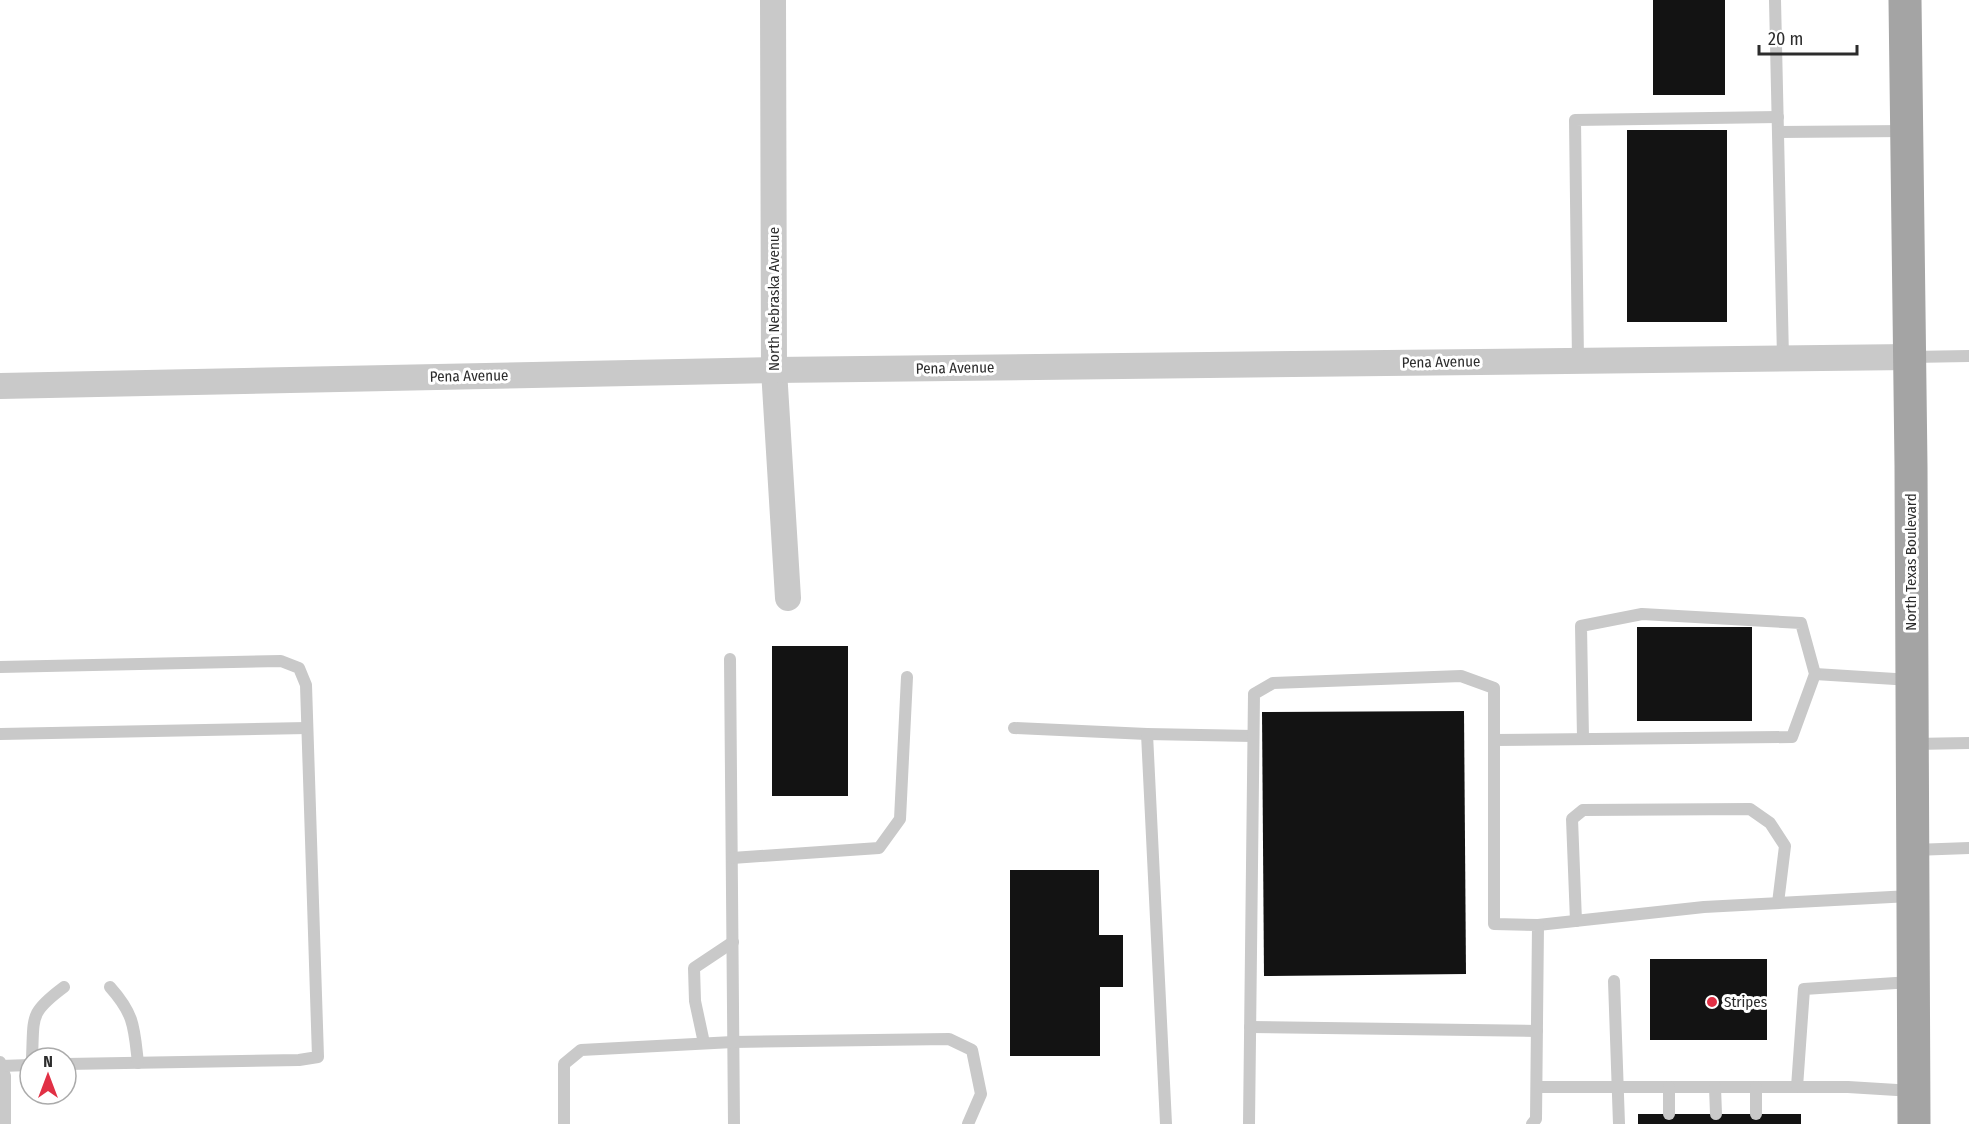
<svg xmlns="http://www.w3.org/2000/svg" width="1969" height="1124" viewBox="0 0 1969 1124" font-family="'Fira Sans Condensed',sans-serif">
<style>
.building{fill:#131313}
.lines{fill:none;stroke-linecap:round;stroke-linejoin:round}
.lane{stroke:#c9c9c9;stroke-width:12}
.street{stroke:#c9c9c9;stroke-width:26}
.primary{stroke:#a4a4a4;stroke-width:33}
.poi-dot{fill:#e13045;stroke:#fff;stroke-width:2}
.labels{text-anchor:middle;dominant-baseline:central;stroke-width:6;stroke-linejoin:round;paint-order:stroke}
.street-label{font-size:15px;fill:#2c2c2c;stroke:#fff}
.poi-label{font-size:15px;fill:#2c2c2c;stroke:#fff;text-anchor:start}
</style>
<rect width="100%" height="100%" fill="#fff"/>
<!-- building -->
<g class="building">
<rect x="1653" y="0" width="72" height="95"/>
<rect x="1627" y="130" width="100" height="192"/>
<rect x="1637" y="627" width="115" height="94"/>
<rect x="772" y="646" width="76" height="150"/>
<path d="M1464 711 1466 974 1264 976 1262 712Z"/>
<path d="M1010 870H1099V935H1123V987H1100V1056H1010Z"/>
<rect x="1650" y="959" width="117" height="81"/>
<rect x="1638" y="1114" width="163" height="10"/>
</g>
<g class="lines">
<!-- lane -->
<g class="lane">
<path d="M1775 0 1783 358"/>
<path d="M1779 132 1906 131"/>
<path d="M1911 357 1969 356"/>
<path d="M1578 361 1575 120 1778 117"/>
<path d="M730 659 734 1124"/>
<path d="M0 667 281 661 299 668 306 685 318 1057 299 1060 66 1064"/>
<path d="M1815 674 1911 680"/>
<path d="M1014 728 1147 734 1166 1124"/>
<path d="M0 734 307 728"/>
<path d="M1147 734 1253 736"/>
<path d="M1494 740 1792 737 1815 674 1801 623 1642 614 1581 626 1583 738"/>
<path d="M1913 744 1969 743"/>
<path d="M1914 850 1969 848"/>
<path d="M732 858 879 848 900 819 907 677"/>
<path d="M1576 921 1572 819 1583 810 1750 809 1770 823 1785 846 1778 903"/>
<path d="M1538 925 1704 907 1910 896"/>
<path d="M1614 981 1619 1124"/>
<path d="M110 987C135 1015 134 1028 138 1063"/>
<path d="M1250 1027 1537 1031"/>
<path d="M704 1043 695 1001 694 968 733 942"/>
<path d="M32 1058C34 1016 29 1013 64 987"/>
<path d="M0 1062 5 1076V1124"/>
<path d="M1 1066 30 1065"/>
<path d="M1537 1087H1848L1913 1091"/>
<path d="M1669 1087V1114"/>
<path d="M1715 1087 1716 1114"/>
<path d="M1756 1087V1114"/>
<path d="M1797 1087 1804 989 1911 982"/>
<path d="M564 1124V1064L581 1050 733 1042 949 1039 972 1050 981 1094 968 1124"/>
<path d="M1249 1124 1254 694 1273 683 1461 676 1494 688V924L1538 925 1536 1119 1532 1124"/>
</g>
<!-- street -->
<g class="street">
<path d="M773 0 774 370 788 598"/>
<path d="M0 386 774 370 1910 357"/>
</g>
<!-- primary -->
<path class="primary" d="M1905 0 1911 466 1914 1124"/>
</g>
<!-- markers -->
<circle class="poi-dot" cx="1712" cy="1002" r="6"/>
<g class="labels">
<!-- street labels -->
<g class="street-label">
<text transform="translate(774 299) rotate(-90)">North Nebraska Avenue</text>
<text transform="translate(1441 362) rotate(-1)">Pena Avenue</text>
<text transform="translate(955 368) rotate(-1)">Pena Avenue</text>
<text transform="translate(469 376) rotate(-1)">Pena Avenue</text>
<text transform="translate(1911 562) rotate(-90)">North Texas Boulevard</text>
</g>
<!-- poi labels -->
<g class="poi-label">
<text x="1724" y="1002">Stripes</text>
</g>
</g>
<!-- north arrow -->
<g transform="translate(48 1076)"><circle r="28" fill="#ffffff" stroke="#ababab" stroke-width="1.5"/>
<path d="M0-4.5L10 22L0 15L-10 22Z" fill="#e13045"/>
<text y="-9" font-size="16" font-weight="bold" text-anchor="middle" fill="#2c2c2c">N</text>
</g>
<!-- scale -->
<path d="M1759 45v9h98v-9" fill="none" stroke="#2c2c2c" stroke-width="3"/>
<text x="1768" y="45" font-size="18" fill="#2c2c2c" stroke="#ffffff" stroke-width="4.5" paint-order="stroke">20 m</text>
</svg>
